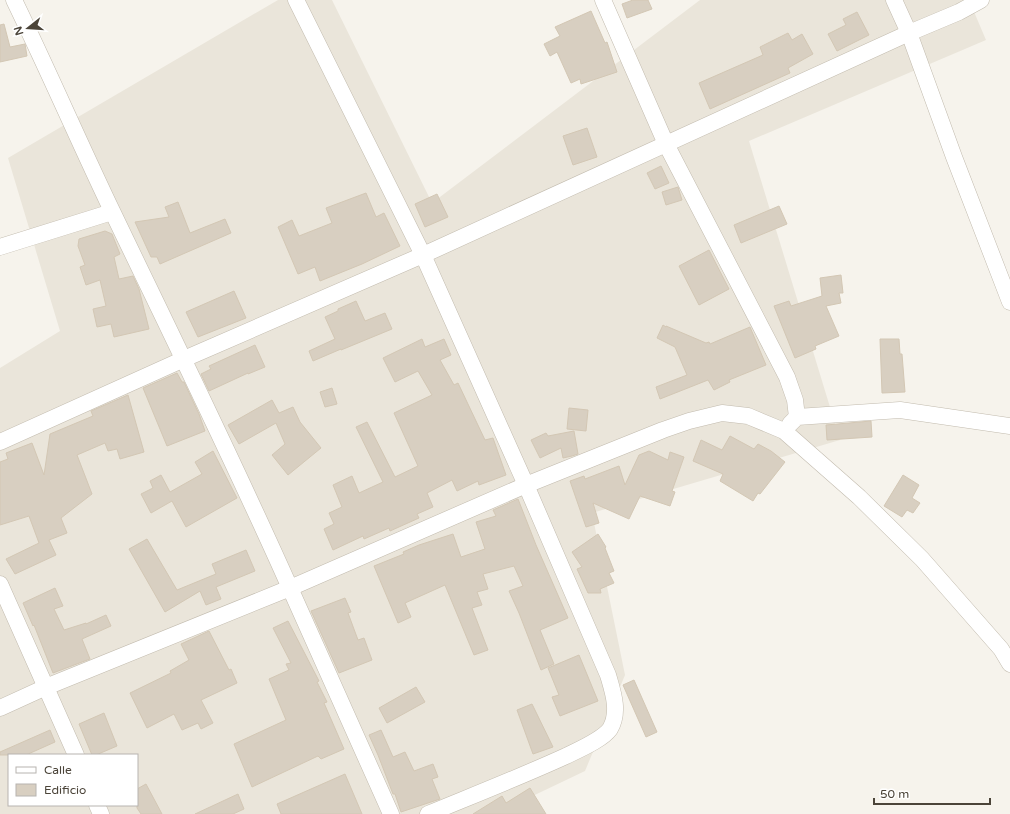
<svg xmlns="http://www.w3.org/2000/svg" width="1010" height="814" viewBox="0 0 1010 814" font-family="'Varela Round',sans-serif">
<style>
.residential{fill:#eae5da;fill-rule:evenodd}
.building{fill:#d8cfc1;stroke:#d3c7b4}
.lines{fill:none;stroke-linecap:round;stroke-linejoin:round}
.minor-casing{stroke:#c2bbae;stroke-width:17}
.minor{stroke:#fff;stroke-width:16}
</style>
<rect width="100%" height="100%" fill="#f6f3ec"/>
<!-- residential -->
<path class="residential" d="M278 0H332L432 203 700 0H969L986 40 749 141 840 440 592 513 625 675 585 771 495 814H0V368L60 331 8 158ZM9 755H137V805H9Z"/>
<!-- building -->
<g class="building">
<path d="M633 0H648L652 9 627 18 622 4Z"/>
<path d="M591 11 605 43 607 42 617 72 581 84 580 79 571 83 557 52 550 56 544 44 560 36 555 27Z"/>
<path d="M857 12 869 35 837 51 828 34 846 25 843 19Z"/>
<path d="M4 24 10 47 25 44 27 56 0 62V25Z"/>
<path d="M788 33 792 40 802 34 813 54 788 68 790 73 710 109 699 83 763 55 760 47Z"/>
<path d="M587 128 597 157 573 165 563 136Z"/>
<path d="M661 166 669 183 655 189 647 173Z"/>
<path d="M678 187 682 200 666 205 662 192Z"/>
<path d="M366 193 376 217 384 213 400 246 362 264 320 281 315 267 298 274 278 227 292 220 299 236 332 223 326 208Z"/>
<path d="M437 194 448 217 425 227 415 204Z"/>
<path d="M178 202 190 233 225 219 231 233 160 264 157 257H151L135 222 169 217 165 207Z"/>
<path d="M779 206 787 224 741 243 734 225Z"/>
<path d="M105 231 112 234 120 254 114 257 119 279 133 276 139 289 149 329 114 337 111 324 97 327 93 309 106 306 100 280 86 285 80 267 85 265 78 246 79 239Z"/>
<path d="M709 250 729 289 699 305 679 266Z"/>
<path d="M841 275 843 293H839L841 303 826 306 839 336 815 346 816 349 795 358 774 306 789 301 791 306 822 296 820 278Z"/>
<path d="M234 291 246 318 198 337 186 312Z"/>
<path d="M356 301 365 321 385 313 392 329 341 350V349L313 361 309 351 335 339 325 317 338 311V309Z"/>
<path d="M663 325 666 327V326L706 343 709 342 710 344 750 327 766 365 729 380 730 382 714 390 708 380 660 399 656 387 687 375 675 347 657 338Z"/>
<path d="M422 339 425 347 444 339 451 355 440 360 454 385 458 383 485 440 493 438 506 475 479 485 478 481 457 491 452 480 427 493 433 507 417 514 419 518 390 531 389 528 364 539 363 536 333 550 324 529 334 524 329 513 342 507 333 485 352 476 359 493 383 482 356 427 367 422 395 477 418 466 394 413 432 395 418 371 395 382 383 358Z"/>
<path d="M880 339H899L900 354H902L905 392 882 393Z"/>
<path d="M255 345 265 367 248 374V373L209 391 201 374 211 369 209 366Z"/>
<path d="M177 373 182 382H184L199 414 205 431 167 446 143 388Z"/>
<path d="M332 388 337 404 325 407 320 392Z"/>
<path d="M128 395 144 452 120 459 117 449 108 451 105 443 77 455 92 494 61 518 67 533 49 540 56 555 15 574 6 559 39 543 29 516 0 525V462L8 459 6 453 32 443 44 475 50 434 93 416 91 411Z"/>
<path d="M272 400 279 413 293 407 300 422 321 448 288 475 272 455 285 444 276 423 239 444 228 425Z"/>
<path d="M569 408 588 410 586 431 567 429Z"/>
<path d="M871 421 872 437 827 440 826 425Z"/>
<path d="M574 431 578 454 572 456 563 458 561 448 540 458 531 440 546 433 548 436Z"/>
<path d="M730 436 754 449 758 444 771 451 785 462 760 494 758 493 753 501 720 481 723 474 693 461 701 440 722 450Z"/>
<path d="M213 451 237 498 186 527 172 501 151 513 141 494 153 488 150 481 161 475 170 492 202 474 195 462Z"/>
<path d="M649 451 668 460 670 452 684 457 672 491 675 492 670 506 640 496 629 519 593 503 599 523 586 527 570 481 584 476 585 479 619 466 625 485 639 455Z"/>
<path d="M903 475 919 485 912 498 920 503 913 513 907 510 902 517 884 506Z"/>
<path d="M518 499 536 545 568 618 540 630 554 664 541 670 519 613 509 591 523 586 514 566 483 574 488 589 477 592 482 605 472 608 488 650 474 655 445 585 405 603 411 617 398 623 374 566 404 554 403 552 419 545 453 534 461 557 485 549 476 522 496 516 493 510Z"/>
<path d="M598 534 606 547 605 548 614 571 609 573 614 583 600 589 601 593H588L577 569 582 567 572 552Z"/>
<path d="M147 539 177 590 216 574 212 564 246 550 255 571 216 587 221 599 206 605 200 591 165 612 129 549Z"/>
<path d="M55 588 63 606 54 609 64 630 86 623V624L106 615 111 626 82 639 90 659 53 673 34 625 33 626 23 603Z"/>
<path d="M345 598 351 612 348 613 358 640 364 638 372 660 339 673 311 611Z"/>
<path d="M288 621 319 681 317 682 327 702 324 703 344 749 321 759 318 756 252 787 234 744 286 720 269 679 289 670 286 664 291 663 273 628Z"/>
<path d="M209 631 229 670 231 669 237 683 201 700 213 723 201 729 198 723 182 730 174 714 147 728 130 693 171 673 170 671 189 660 181 644Z"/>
<path d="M579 655 598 701 560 716 552 697 559 695 548 668Z"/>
<path d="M634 680 657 732 646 737 623 685Z"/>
<path d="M416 687 425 702 387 723 379 708Z"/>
<path d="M532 704 553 747 533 754 517 710Z"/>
<path d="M104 713 117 746 96 755H92L79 724Z"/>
<path d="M50 730 55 742 26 755H0V752Z"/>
<path d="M381 730 393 757 405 752 414 771 433 764 438 777 432 779 440 799 401 812 395 794H393L378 755 369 735Z"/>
<path d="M345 774 362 814H281L277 804Z"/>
<path d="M146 784 162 814H141L137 808V789Z"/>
<path d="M530 788 546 814H473L502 796 506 803Z"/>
<path d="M238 794 244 809 233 814H195Z"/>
</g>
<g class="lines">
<defs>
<g id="minor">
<path d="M14 0C48 70 79 142 113 213 173 338 234 462 290 588L526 485 663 430 689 421 722 413 748 416 784 431 859 497 922 559 1001 649 1010 664"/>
<path d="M296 0 423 255 526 485 608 675C613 692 620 712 610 729 602 740 578 750 566 756 520 777 474 795 428 814"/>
<path d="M603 0 666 144 787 377 795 400 797 417"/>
<path d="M894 0 909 33 954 157 1010 302"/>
<path d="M0 247 112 212"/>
<path d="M790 424 797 417 900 410 1010 426"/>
<path d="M0 442 184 359 423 255 909 33 959 12 981 0"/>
<path d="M0 584 76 755"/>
<path d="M0 708 46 687 290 588 391 814"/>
<path d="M97 805 101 814"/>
</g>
</defs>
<!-- minor casing -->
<use href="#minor" class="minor-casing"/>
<!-- minor -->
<use href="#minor" class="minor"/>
</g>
<!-- legend -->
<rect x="8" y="754" width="130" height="52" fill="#ffffff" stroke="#b7b4b0"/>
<rect x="16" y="767" width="20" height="6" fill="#ffffff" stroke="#b7b4b0"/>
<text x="44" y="774" font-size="12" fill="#4b4439">Calle</text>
<rect x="16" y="784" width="20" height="12" fill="#d8cfc1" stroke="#b7b4b0"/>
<text x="44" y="794" font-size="12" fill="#4b4439">Edificio</text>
<!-- north arrow -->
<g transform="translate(28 28) rotate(253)" stroke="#ffffff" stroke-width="3" paint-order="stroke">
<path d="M0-3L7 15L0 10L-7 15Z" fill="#4b4439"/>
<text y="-6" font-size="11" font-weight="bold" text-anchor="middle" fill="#4b4439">N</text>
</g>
<!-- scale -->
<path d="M874 798v6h116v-6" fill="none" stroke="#4b4439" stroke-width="2"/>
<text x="880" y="798" font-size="12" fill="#4b4439" stroke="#ffffff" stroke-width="3" paint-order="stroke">50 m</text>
</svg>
